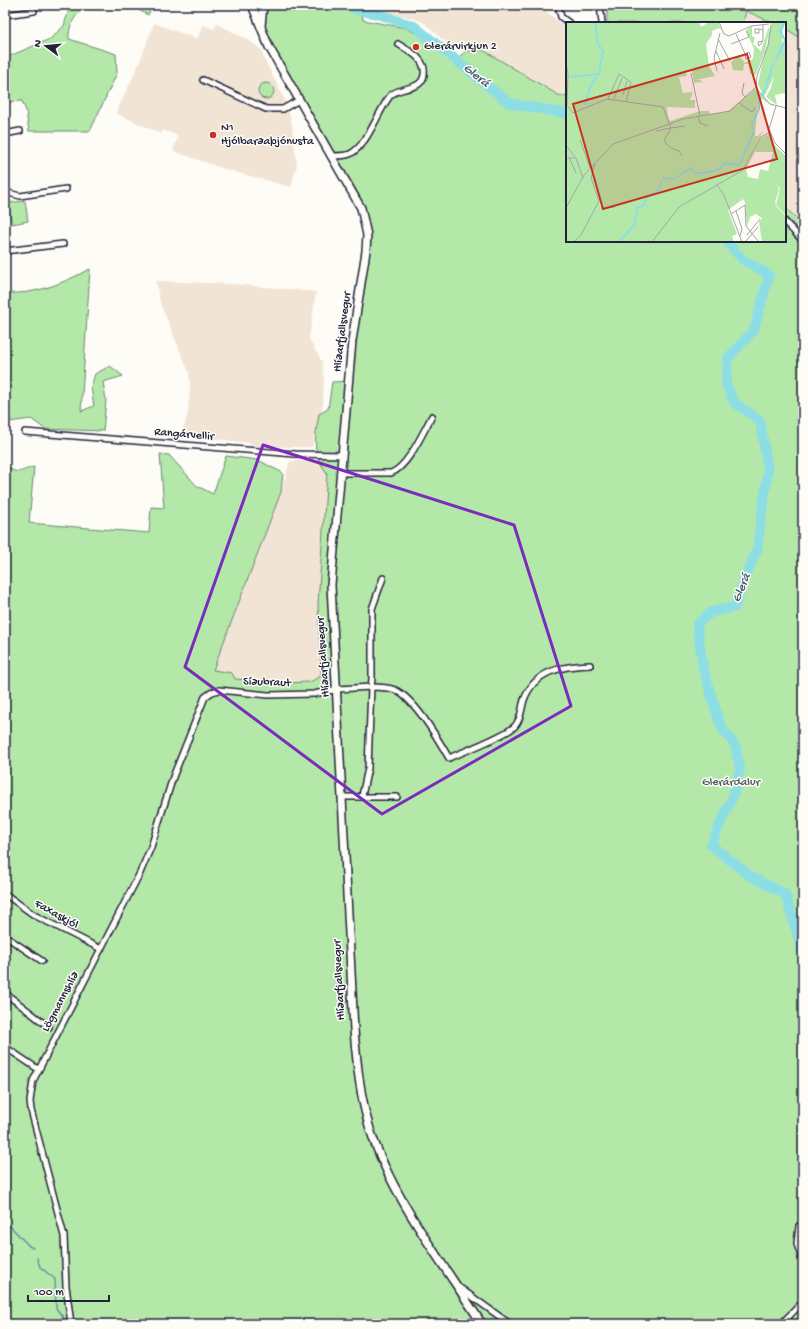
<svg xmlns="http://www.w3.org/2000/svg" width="808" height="1329" viewBox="0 0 808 1329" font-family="'Gochi Hand',sans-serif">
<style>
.built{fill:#f1e4d5}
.green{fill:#b4e8a9;stroke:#6b8572}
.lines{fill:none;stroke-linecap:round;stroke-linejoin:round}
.stream{stroke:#6293a0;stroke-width:1.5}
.river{stroke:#8ddee4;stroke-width:10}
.street-casing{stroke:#22223b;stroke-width:8}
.secondary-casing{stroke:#22223b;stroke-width:10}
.street{stroke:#fdfcf7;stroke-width:5}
.secondary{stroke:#fdfcf7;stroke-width:7}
.marked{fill:none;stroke:#7b2cbf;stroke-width:3;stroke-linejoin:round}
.poi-dot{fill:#c8321e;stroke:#fdfcf7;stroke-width:1.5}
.labels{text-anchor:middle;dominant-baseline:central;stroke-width:3;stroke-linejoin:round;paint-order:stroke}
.poi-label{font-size:12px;fill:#22223b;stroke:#fdfcf7;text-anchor:start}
.street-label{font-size:12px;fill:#22223b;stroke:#fdfcf7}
.park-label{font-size:12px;fill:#4e5d5c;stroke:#fdfcf7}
.water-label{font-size:13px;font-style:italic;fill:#425a6e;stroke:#fdfcf7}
.inset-river{fill:none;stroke:#8ddee4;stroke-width:2}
.inset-road{fill:none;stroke:#a5a5ac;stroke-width:1}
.view{fill:#c8321e;fill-opacity:0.15;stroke:#c8321e;stroke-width:2}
.inset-edge{fill:none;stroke:#22223b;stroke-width:2}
</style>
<rect width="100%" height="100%" fill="#fdfcf7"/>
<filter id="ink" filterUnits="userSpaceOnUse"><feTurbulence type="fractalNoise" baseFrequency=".025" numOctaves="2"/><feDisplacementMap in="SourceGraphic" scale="8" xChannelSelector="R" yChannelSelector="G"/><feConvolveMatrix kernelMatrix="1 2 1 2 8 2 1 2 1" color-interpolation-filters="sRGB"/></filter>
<g filter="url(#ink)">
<!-- built -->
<g class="built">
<path d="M357 5H539L567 29V97L558 95 483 50 466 51 453 49 423 22 405 16 374 11Z"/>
<path d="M746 11 772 23H743Z"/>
<path d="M154 23 197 39 203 25 214 29 217 24 245 38 263 51V57L287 104 292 126 297 165 291 187 224 169 173 151 178 136 163 130 161 134 116 113 139 64Z"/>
<path d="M785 29 803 40V225L785 207Z"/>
<path d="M156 281 233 284 316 292 309 339 322 362 324 380 323 405 312 447H259L250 443 182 435 188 412 190 387 189 372 160 303Z"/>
<path d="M316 460 324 464 327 473 318 603 321 676 310 682 281 683 235 679 213 670 281 492 290 461Z"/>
</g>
<!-- green -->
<g class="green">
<path d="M70 5H91C78 9 68 24 69 39L116 54 117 73 90 131H29L26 111 22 101 9 102 5 79V58L50 39 64 26Z"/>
<path d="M129 5H153L148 15Z"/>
<path d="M266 5H361L363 20 406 28 428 40 454 61 466 51 483 50 558 95 567 97V241H785V225L803 245V1324H5V465C20 476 18 471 34 467L29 523 149 533 151 507 164 508 160 454 169 455 197 486 213 494 226 456 258 460 283 473 281 492 213 670 232 673 235 679 281 683 310 682 321 676 318 603 327 473C311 452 315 438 319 414L328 409 332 382 350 381 369 254 370 232 359 195 268 39 263 27Z"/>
<path d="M610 5H803V40L785 28V23H773L746 11 743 23H607V10Z"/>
<circle cx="266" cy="91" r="8"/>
<path d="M25 201 28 221 12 224 8 203Z"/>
<path d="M785 207 803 225V234L785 216Z"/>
<path d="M90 269 81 411 94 406 91 387 95 374 110 366 123 376 103 382 106 400 103 431 45 429 31 419 9 422 5 435V293C36 295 63 283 90 269Z"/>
</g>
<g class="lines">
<!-- stream -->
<g class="stream">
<path d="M5 1224 9 1225 29 1246 33 1248"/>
<path d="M37 1258 40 1267 55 1279 56 1308 65 1320 63 1324"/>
</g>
<!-- river -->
<g class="river">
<path d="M348 5 358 10 378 14 414 26 509 103 567 114"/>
<path d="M726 241 742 259 769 275 754 330 728 358 726 384 734 402 760 421 768 470 757 550 745 577 735 607 711 612 697 624 703 668 721 727 735 745 740 769 733 796 711 845 750 876 785 894 803 952"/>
</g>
<defs>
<g id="street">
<path d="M558 5 561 17 569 23"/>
<path d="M600 5 602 23"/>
<path d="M5 15 34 11 33 5"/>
<path d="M203 80 266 109H283L299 100"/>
<path d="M5 134 20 131"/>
<path d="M332 156C338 156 345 156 350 154 368 145 378 111 390 96 400 85 421 92 424 75 427 59 409 51 398 44"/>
<path d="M5 192 20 196 66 189"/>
<path d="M785 222 803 241"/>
<path d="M5 251 63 244"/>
<path d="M25 432 295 454 342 455"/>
<path d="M340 473H391C408 467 423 432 432 416"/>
<path d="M362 796 368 768 371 687C379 687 387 687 395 690 415 699 438 739 449 758 463 752 507 735 515 726 522 718 521 709 524 700 535 670 562 666 590 665"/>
<path d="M343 797H397"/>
<path d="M5 894 34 915 101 949"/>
<path d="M5 936 42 961"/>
<path d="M5 993 49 1027"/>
<path d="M5 1047 38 1069"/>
<path d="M799 1226 797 1244 803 1262"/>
<path d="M460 1288 510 1324"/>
<path d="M71 1324 66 1286 64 1236 31 1110 30 1101 33 1081 140 873 151 847 173 777 205 697 212 692 219 690 268 695 314 694 338 689 371 687 372 679V609L383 578"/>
<path d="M781 1324 788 1317"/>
<path d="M787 1324 789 1316 803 1302"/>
</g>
<g id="secondary">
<path d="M252 5 269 47 361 208 367 235 366 251 352 341 331 585 354 1030C357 1064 360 1097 370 1129 392 1198 443 1263 482 1324"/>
<path d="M261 26 263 5"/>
</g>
</defs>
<!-- street casing -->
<use href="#street" class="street-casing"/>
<!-- secondary casing -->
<use href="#secondary" class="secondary-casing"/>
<!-- street -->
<use href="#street" class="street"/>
<!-- secondary -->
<use href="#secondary" class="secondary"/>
</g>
</g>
<!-- marked area -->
<path class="marked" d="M263 445 514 525 571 706 382 814 185 667Z"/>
<!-- markers -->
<g class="poi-dot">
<circle cx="416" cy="47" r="4"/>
<circle cx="213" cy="135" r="4"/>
</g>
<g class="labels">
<!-- poi labels -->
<g class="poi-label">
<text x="424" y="47">Glerárvirkjun 2</text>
<text x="221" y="128">N1<tspan x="221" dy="14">Hjólbarðaþjónusta</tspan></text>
</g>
<!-- street labels -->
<g class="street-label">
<text transform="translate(343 332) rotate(-83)">Hlíðarfjallsvegur</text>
<text transform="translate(184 435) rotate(5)">Rangárvellir</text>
<text transform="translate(324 657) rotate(-94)">Hlíðarfjallsvegur</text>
<text transform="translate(267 683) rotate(2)">Síðubraut</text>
<text transform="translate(56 915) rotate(29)">Faxaskjól</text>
<text transform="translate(340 980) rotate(-93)">Hlíðarfjallsvegur</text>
<text transform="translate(61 1002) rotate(-62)">Lögmannshlíð</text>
</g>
<!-- park labels -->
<g class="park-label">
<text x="731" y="783">Glerárdalur</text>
</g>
<!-- water labels -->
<g class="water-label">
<text transform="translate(476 76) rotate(39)">Glerá</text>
<text transform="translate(742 588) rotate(-68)">Glerá</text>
</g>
</g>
<!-- overview -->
<g transform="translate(566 22)">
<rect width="220" height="220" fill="#fdfcf7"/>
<path d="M0 0H133L135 5 143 0H152L156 9 153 6 146 9V13L140 22 143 44 149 54 130 58H135L136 62 134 60 128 61 126 49 120 50 121 54 113 55 117 71 127 70 124 78H129V86L101 85 102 94 104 99 134 89H143L144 92 161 90 189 67 208 85 196 77 192 80 189 114H192L197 109 179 146 195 116 203 112 210 125 220 134V193L210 183 214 167 211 162 213 168 209 180 210 184 220 194V220H196L193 200 196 196 190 192 184 195 181 204 179 180 177 177 162 188 171 212 166 214 168 220H0ZM189 130H207L202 149 194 147 192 157 182 155 180 147ZM205 0H217L214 8 218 17 216 16V26L206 42 217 28 220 18V73L218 71 209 73 211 83 200 75 205 66 208 54 198 75 192 62ZM186 4V14L189 16 187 22 195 29 203 4 202 21 190 53 184 52 182 42H178L177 49 167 48 165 40 173 34 179 41 187 37 188 27 180 8Z" fill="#b4e8a9" fill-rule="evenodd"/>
<path d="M217 0 219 1 216 10 220 18 217 28 206 43 218 18 213 9Z" fill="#8ddee4"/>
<path class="inset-river" d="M4 55 33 52 37 29 32 22 29 0M19 83 24 65 31 54M53 220 69 202 71 186 78 183 80 176 93 168 97 156 108 157 125 146 129 151H137L154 147 158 141 173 143 187 113 186 102 193 87V77L200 66 207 41"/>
<path class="inset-road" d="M153 0 158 12 163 14 185 4 203 2M193 7V11H189V7H193L197 8M170 12 179 32 180 37 185 35 183 30 179 32M152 17 164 39M197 19 192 20 193 24 195 22 196 20 197 19V3M165 22 183 15 180 9M150 29 158 47M0 41 2 52 1 83 7 91 41 77 97 85 105 106 119 104M151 49 148 36 154 11M125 51 134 94M178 61 176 71 179 75M190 64 191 54 202 24 205 4M190 66 204 82 220 86M57 73 61 59M42 77 53 52 65 60 60 80M48 77 56 56M173 81 186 90 190 85M210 84 203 107 209 121 220 132M132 94 134 101 142 104M90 109 105 106 98 119 105 126 113 129 116 134M14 118 24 146M0 123 9 135M3 135 10 151M0 136H10L17 156M151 163 158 173 176 220M179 183 180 204 193 220M0 186 18 153 47 122 117 97 164 89 190 65M35 186 49 185M170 189 176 207 174 214M165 192 179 183M181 213 194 197M8 220 15 213 33 179 25 156 29 142M86 220 113 185 177 148 195 115 204 110M179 220 192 205"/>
<path class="view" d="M181 32 211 137 37 187 7 82Z"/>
<rect width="220" height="220" class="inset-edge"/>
</g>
<!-- margin -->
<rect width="808" height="1329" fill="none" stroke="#fdfcf7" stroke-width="20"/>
<rect x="10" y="10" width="788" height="1309" fill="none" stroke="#22223b" stroke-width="1.5" filter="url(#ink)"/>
<!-- north arrow -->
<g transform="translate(46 46) rotate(286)" stroke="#fdfcf7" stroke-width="3" paint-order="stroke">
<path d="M0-3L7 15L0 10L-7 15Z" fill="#22223b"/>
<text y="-6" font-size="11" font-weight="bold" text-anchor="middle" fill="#22223b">N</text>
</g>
<!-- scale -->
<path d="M28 1295v6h81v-6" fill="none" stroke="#22223b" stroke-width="2"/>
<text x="34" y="1295" font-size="12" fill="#22223b" stroke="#fdfcf7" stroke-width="3" paint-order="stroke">100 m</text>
</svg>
